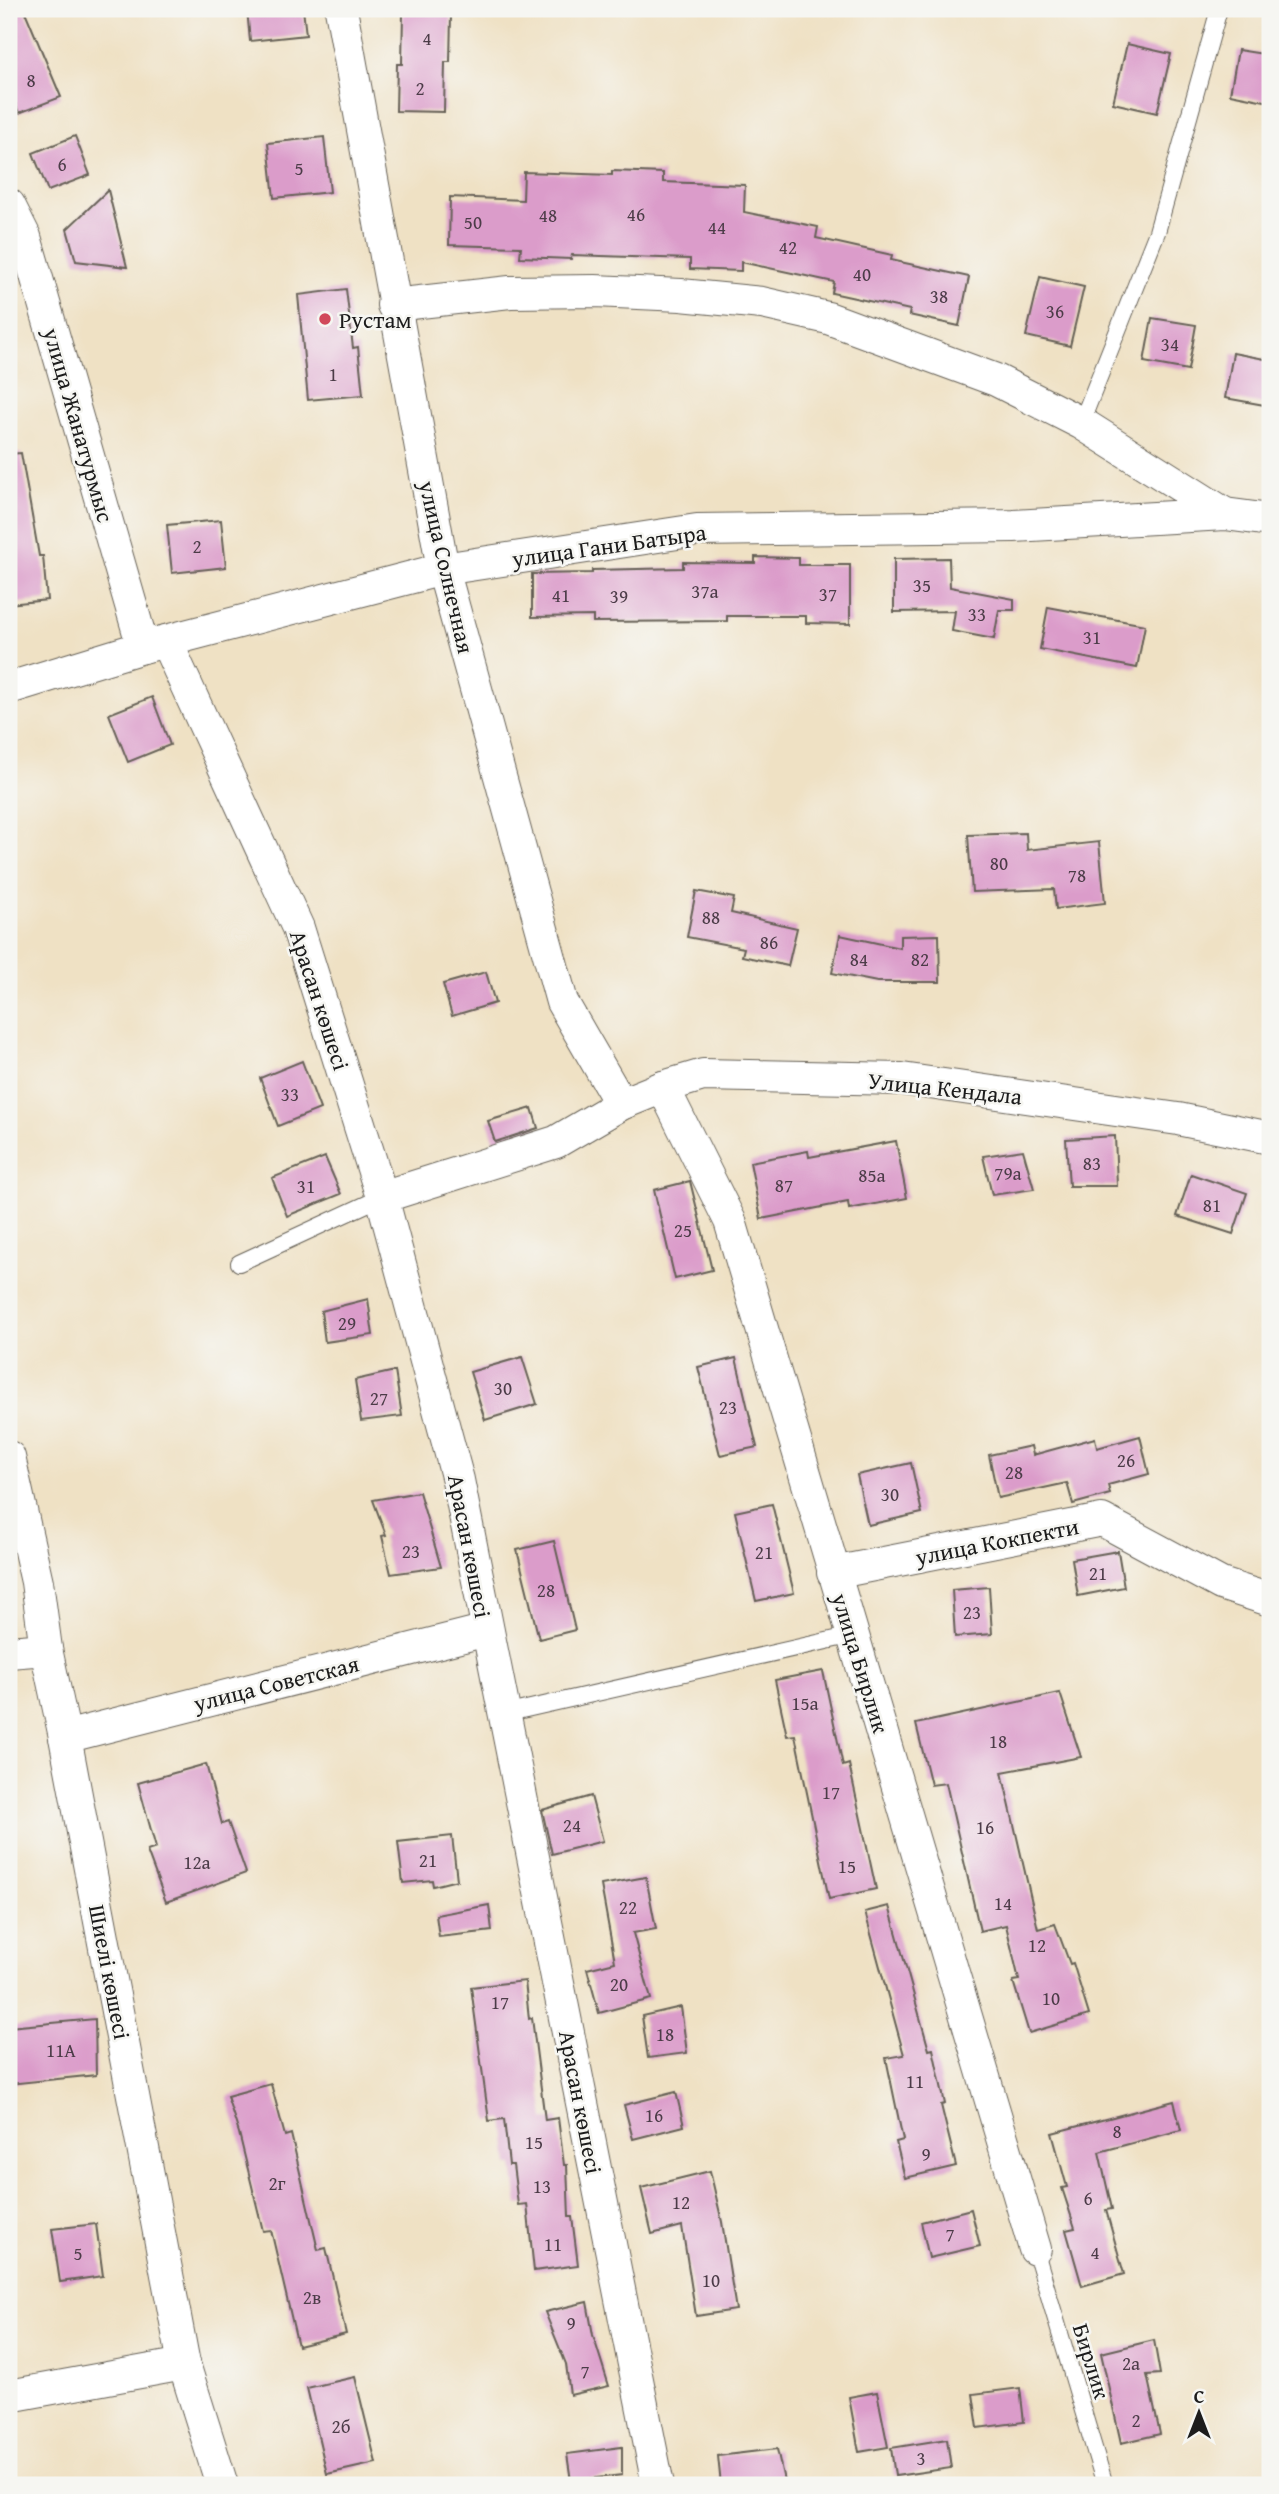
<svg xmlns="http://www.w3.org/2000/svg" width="1279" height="2494" viewBox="0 0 1279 2494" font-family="'Gentium Book Plus',serif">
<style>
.building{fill:#db9cca}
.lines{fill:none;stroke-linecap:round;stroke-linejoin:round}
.service-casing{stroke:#666157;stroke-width:18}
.minor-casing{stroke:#666157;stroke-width:34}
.service{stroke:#fff;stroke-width:16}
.minor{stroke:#fff;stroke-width:32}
.poi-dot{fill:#d1495b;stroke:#f6f6f2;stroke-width:2.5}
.labels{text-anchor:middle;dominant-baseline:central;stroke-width:5;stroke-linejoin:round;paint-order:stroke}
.number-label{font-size:19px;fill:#4c3c48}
.poi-label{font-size:23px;fill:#1c1c1c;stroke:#f6f6f2;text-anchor:start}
.street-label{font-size:23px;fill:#1c1c1c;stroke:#f6f6f2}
</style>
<rect width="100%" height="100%" fill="#f6f6f2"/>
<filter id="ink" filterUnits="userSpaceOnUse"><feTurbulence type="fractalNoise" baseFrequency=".0143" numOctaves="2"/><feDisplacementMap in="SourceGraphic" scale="14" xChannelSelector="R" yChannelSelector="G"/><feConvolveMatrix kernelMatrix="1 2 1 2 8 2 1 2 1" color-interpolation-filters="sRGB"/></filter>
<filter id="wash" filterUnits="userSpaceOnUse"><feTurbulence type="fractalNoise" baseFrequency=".00686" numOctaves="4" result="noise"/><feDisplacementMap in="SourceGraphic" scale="28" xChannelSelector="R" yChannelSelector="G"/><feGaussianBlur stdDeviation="1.57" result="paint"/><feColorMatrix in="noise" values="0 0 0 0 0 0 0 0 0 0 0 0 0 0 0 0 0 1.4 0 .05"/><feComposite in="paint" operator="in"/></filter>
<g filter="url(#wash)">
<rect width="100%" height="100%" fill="#efe1c4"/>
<g id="blocks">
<!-- building -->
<g class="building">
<path d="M9 9H24L61 97 19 113 9 88Z"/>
<path d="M247 9H303L306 35 250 41Z"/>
<path d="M403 13 451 15 450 62H445L444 112 396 111 397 64H402Z"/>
<path d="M1127 44 1171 54 1157 113 1113 103Z"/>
<path d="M1238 50 1270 55V102L1230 94Z"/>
<path d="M75 136 90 175 48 191 33 153Z"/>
<path d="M324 137 330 192 274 198 268 143Z"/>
<path d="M612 171 663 173V182L745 185 744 212 818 227 816 238 892 255 891 260 969 277 959 326 909 315 910 310 832 293 834 282 741 262V271L690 269V259L572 255 571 259 520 257 521 247 449 245 450 197 523 200 524 172 612 175Z"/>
<path d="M108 190 127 267 76 261 67 229Z"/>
<path d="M1040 277 1084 287 1070 346 1026 336Z"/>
<path d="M346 289 353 348 358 347 363 395 308 400 298 295Z"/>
<path d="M1152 318 1196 325 1188 370 1144 362Z"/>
<path d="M1233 353 1270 360V406L1225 398Z"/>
<path d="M21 453 39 556H43L47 600 9 604V454Z"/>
<path d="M221 520 226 567 172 573 167 525Z"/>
<path d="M755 557 799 558V565H850V624L806 623V616H727V621L593 622V616L532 617V574L592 573V570L683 568V562L755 563Z"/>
<path d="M949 558 950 587 1014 599V610H999L994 639 952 631 955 611 894 612V559Z"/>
<path d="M1048 607 1145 625 1137 668 1040 649Z"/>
<path d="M152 697 170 745 128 762 109 714Z"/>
<path d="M1026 833 1027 850 1099 842 1105 903 1056 909 1054 889 972 892 968 835Z"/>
<path d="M696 891 734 898 731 913 797 928 788 966 742 956 744 948 687 937Z"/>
<path d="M840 935 900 948V936L939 935 940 982H877L832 973Z"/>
<path d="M486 972 495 1003 452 1016 443 984Z"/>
<path d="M302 1061 320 1109 278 1126 260 1078Z"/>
<path d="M532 1108 538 1128 495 1142 488 1121Z"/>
<path d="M1115 1136 1117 1186H1069L1066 1139Z"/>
<path d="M896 1141 907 1198 849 1209 848 1202 761 1219 750 1162 808 1151 809 1157Z"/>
<path d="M1023 1150 1034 1189 992 1195 983 1156Z"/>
<path d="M325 1157 341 1194 287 1216 272 1178Z"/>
<path d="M1191 1174 1247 1193 1233 1234 1177 1216Z"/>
<path d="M690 1181 712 1270 675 1279 654 1190Z"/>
<path d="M368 1299 373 1335 325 1342 321 1311Z"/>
<path d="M522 1357 537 1404 485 1420 470 1372Z"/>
<path d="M736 1358 757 1447 720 1455 698 1367Z"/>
<path d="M395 1371 402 1416 361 1421 355 1380Z"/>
<path d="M1140 1436 1149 1474 1108 1485 1110 1494 1073 1504 1067 1483 998 1498 989 1455 1031 1446 1033 1455 1095 1438 1097 1448Z"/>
<path d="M911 1463 922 1513 868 1525 857 1475Z"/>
<path d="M419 1492 441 1567 391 1574 382 1536 386 1535 373 1500Z"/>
<path d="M772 1504 794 1593 756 1601 735 1512Z"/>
<path d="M554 1541 575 1630 539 1639 517 1550Z"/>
<path d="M1118 1551 1124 1587 1078 1596 1072 1559Z"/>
<path d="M989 1587 992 1634 955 1637 952 1590Z"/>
<path d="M823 1671 843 1766 849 1764 876 1889 829 1899 795 1735 787 1736 775 1680Z"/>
<path d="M1060 1693 1081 1757 1002 1772 1038 1929 1055 1924 1070 1964 1073 1963 1089 2015 1029 2033 1013 1981 1019 1980 1006 1925 980 1931 946 1783 931 1785 916 1724Z"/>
<path d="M206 1764 222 1824 228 1822 246 1873 166 1902 147 1851 156 1848 138 1783Z"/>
<path d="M591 1796 603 1841 552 1854 542 1810Z"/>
<path d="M452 1836 457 1880 433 1886 432 1880 403 1883 398 1842Z"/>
<path d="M646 1877 656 1929 633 1933 651 1999 599 2013 587 1969 615 1962 601 1885Z"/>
<path d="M489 1905 492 1931 439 1937 436 1915Z"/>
<path d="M889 1906 929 2050 933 2049 945 2104 941 2105 956 2166 905 2178 896 2142 903 2140 886 2058 904 2055 865 1912Z"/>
<path d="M525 1981 529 2019 532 2018 545 2120 558 2118 564 2165H567L569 2217H572L578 2265 534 2271 527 2204 518 2205 513 2165H509L504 2119 489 2121 471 1987Z"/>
<path d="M681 2007 687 2053 648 2058 642 2016Z"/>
<path d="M95 2019 96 2075 9 2084V2027Z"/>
<path d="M271 2084 285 2136 291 2134 318 2250 326 2248 346 2334 298 2346 271 2230 263 2231 239 2133 227 2096Z"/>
<path d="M676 2092 684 2126 633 2139 624 2105Z"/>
<path d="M1174 2101 1181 2130 1099 2152 1112 2209 1106 2210 1124 2274 1082 2286 1066 2230 1075 2228 1062 2188 1067 2187 1052 2133Z"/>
<path d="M710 2171 722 2222 736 2310 696 2316 682 2226 652 2234 641 2188Z"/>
<path d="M971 2209 980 2246 929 2258 921 2222Z"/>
<path d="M96 2224 103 2276 60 2282 52 2229Z"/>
<path d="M587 2302 593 2335 609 2386 570 2395 566 2364 545 2312Z"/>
<path d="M1154 2340 1160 2374 1147 2375 1160 2434 1121 2443 1101 2353Z"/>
<path d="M355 2377 376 2463 327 2474 307 2388Z"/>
<path d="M1020 2388 1024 2422 978 2428 973 2394Z"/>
<path d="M877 2392 888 2447 859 2452 849 2397Z"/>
<path d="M947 2439 951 2468 895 2476 891 2448Z"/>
<path d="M622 2447V2475L571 2481 567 2454Z"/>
<path d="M777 2449 785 2485H721L718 2456Z"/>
</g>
</g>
</g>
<g filter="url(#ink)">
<use href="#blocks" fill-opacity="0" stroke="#666157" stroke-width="2"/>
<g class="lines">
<defs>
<g id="service">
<path d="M1081 423 1157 232 1219 9"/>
<path d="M239 1263 382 1197"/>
<path d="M504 1714 853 1635"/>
<path d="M1035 2249 1105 2485"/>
</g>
<g id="minor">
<path d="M341 9 443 569 562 1002 621 1104"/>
<path d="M9 205 25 237 143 647"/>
<path d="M393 305 510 292 595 291 681 295 762 303 828 318 996 380 1081 423 1225 514"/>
<path d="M166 641 298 928 382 1197 458 1480 658 2485"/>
<path d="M9 688 143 647 443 569 697 530 1014 526 1225 514 1270 520"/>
<path d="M663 1087 730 1221 1035 2249"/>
<path d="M382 1197 556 1142 621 1104 663 1087 703 1075 902 1079 1178 1119 1270 1138"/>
<path d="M9 1457 37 1582 46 1649 65 1737 184 2364 222 2485"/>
<path d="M833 1573 1102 1520 1221 1584 1270 1600"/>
<path d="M9 1652 46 1649"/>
<path d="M65 1737 487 1630"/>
<path d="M9 2396 184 2364"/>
</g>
</defs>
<!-- service casing -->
<use href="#service" class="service-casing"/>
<!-- minor casing -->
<use href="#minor" class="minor-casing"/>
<!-- service -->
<use href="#service" class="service"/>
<!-- minor -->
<use href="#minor" class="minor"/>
</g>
</g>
<!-- markers -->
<circle class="poi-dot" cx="325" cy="319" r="7"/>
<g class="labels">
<!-- number labels -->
<g class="number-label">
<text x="427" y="38">4</text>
<text x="31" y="80">8</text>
<text x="420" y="88">2</text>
<text x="62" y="164">6</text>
<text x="299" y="168">5</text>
<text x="636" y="214">46</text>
<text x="548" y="215">48</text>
<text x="473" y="222">50</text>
<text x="717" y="227">44</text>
<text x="788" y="247">42</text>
<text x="862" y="274">40</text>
<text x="939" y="296">38</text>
<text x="1055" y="311">36</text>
<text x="1170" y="344">34</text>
<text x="333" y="374">1</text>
<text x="197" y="546">2</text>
<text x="922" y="585">35</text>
<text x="705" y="591">37а</text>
<text x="828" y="594">37</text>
<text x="561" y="595">41</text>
<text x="619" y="596">39</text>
<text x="977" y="614">33</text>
<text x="1092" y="637">31</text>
<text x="999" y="863">80</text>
<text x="1077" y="875">78</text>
<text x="711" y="917">88</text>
<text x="769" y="942">86</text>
<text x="859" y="959">84</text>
<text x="920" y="959">82</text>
<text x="290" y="1094">33</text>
<text x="1092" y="1163">83</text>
<text x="1008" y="1173">79а</text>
<text x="872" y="1175">85а</text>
<text x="784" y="1185">87</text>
<text x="306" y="1186">31</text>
<text x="1212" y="1205">81</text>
<text x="683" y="1230">25</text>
<text x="347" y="1323">29</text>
<text x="503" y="1388">30</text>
<text x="379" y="1398">27</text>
<text x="728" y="1407">23</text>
<text x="1126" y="1460">26</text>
<text x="1014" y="1472">28</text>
<text x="890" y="1494">30</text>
<text x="411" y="1551">23</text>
<text x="764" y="1552">21</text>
<text x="1098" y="1573">21</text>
<text x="546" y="1590">28</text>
<text x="972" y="1612">23</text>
<text x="805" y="1703">15а</text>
<text x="998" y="1741">18</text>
<text x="831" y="1792">17</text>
<text x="572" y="1825">24</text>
<text x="985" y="1827">16</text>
<text x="428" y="1860">21</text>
<text x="197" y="1862">12а</text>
<text x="847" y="1866">15</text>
<text x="1003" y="1903">14</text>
<text x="628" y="1907">22</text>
<text x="1037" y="1945">12</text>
<text x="619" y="1984">20</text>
<text x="1051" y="1998">10</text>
<text x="500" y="2002">17</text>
<text x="665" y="2034">18</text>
<text x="61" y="2050">11А</text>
<text x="915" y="2081">11</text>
<text x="654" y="2115">16</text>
<text x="1117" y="2131">8</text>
<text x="534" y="2142">15</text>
<text x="926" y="2154">9</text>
<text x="277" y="2183">2г</text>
<text x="542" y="2186">13</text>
<text x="1088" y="2198">6</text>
<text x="681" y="2202">12</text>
<text x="950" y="2234">7</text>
<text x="553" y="2244">11</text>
<text x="1095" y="2252">4</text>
<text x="78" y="2253">5</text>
<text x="711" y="2280">10</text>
<text x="312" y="2297">2в</text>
<text x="571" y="2323">9</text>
<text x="1131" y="2363">2а</text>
<text x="585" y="2371">7</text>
<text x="1136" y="2420">2</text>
<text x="341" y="2426">2б</text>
<text x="921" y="2458">3</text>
</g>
<!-- poi labels -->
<g class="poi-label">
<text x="339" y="319">Рустам</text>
</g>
<!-- street labels -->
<g class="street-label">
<text transform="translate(79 425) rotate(74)">улица Жанатурмыс</text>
<text transform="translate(609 545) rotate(-8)">улица Гани Батыра</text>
<text transform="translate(447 567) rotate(77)">улица Солнечная</text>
<text transform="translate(320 1000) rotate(72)">Арасан көшесі</text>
<text transform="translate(945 1088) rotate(6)">Улица Кендала</text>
<text transform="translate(997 1541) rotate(-11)">улица Кокпекти</text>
<text transform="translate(470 1546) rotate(79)">Арасан көшесі</text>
<text transform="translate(861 1663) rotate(73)">улица Бирлик</text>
<text transform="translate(276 1683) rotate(-14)">улица Советская</text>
<text transform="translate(110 1972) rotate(79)">Шиелі көшесі</text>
<text transform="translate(581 2102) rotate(79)">Арасан көшесі</text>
<text transform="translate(1092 2361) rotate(73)">Бирлик</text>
</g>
</g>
<!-- margin -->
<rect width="1279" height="2494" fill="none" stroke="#f6f6f2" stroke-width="35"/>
<!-- north arrow -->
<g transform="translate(1199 2413)" stroke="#f6f6f2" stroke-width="5" paint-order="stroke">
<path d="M0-5L12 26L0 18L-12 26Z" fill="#1c1c1c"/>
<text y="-10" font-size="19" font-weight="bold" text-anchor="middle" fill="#1c1c1c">С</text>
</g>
</svg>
